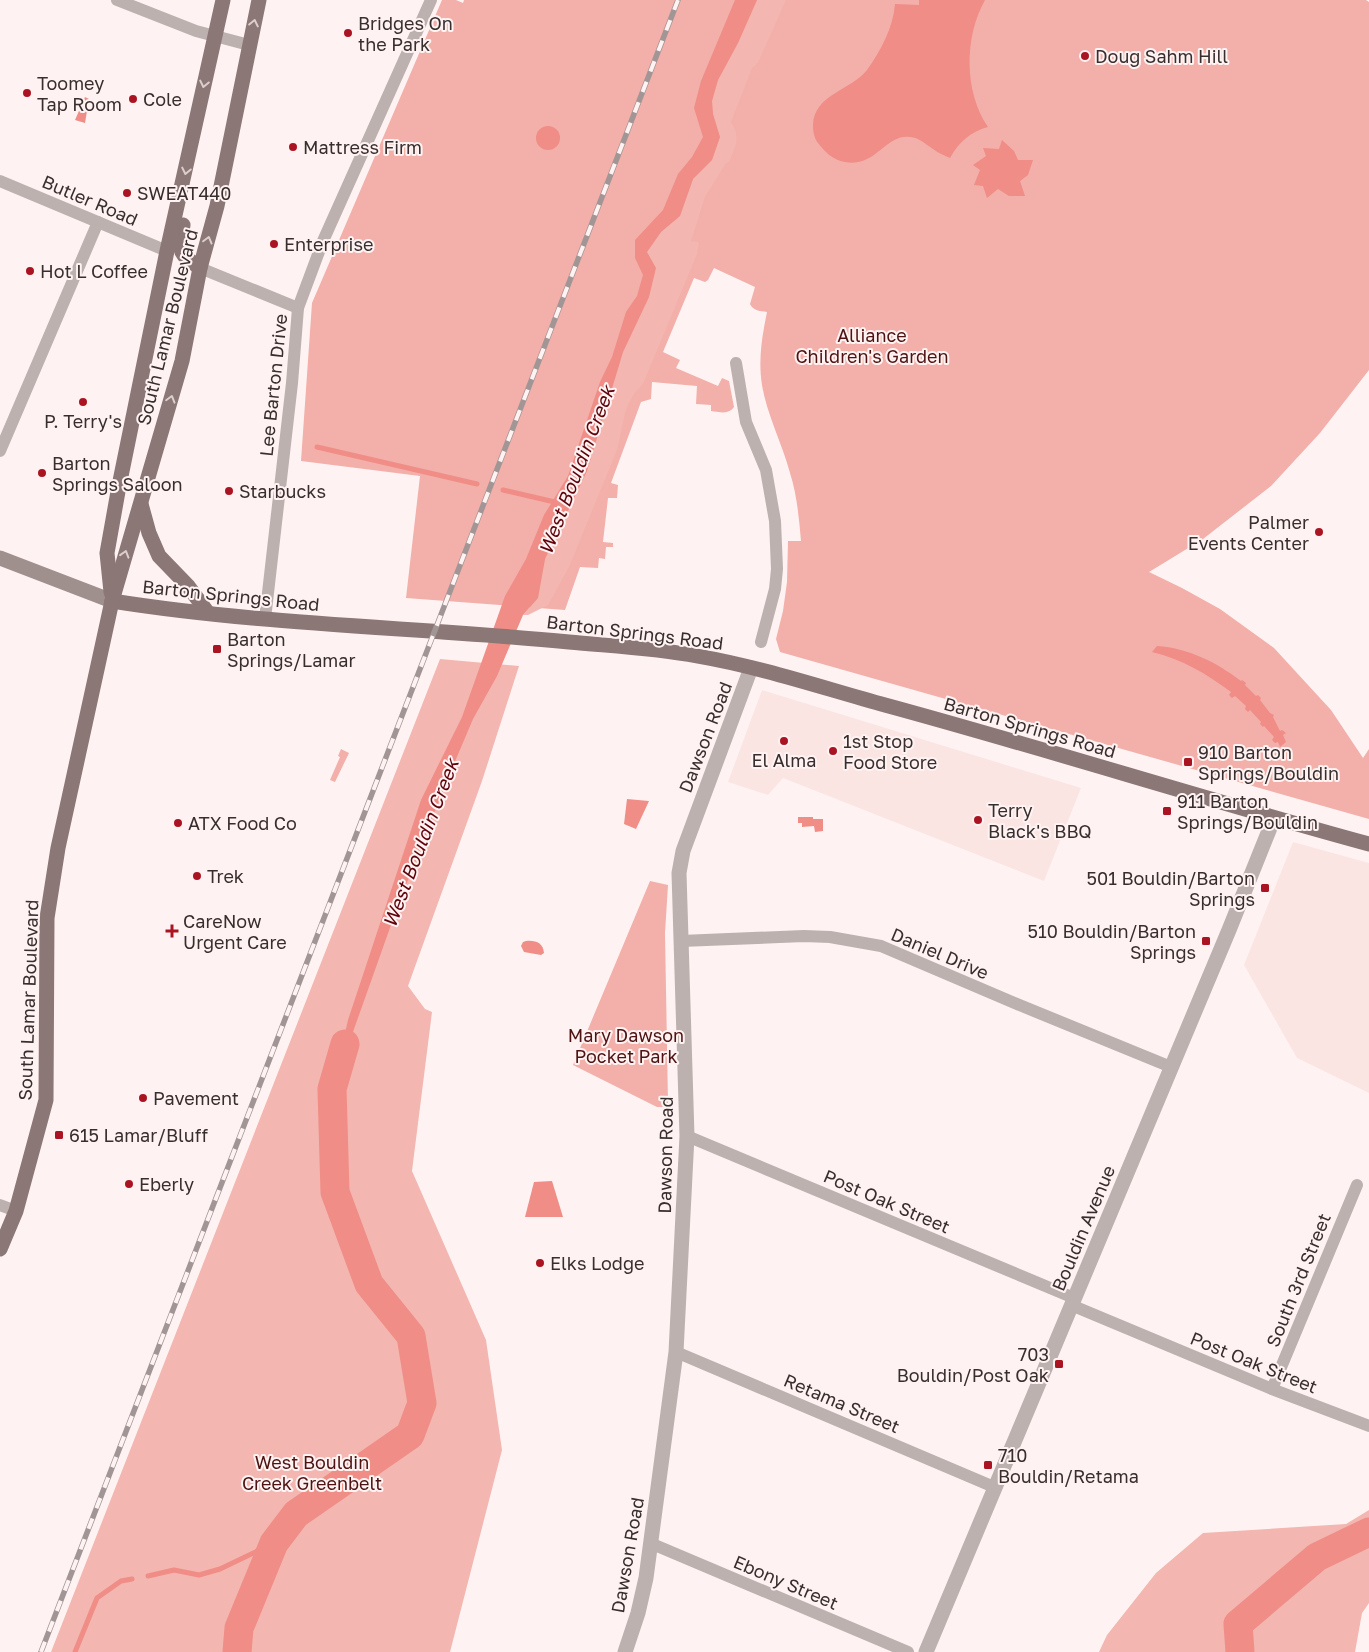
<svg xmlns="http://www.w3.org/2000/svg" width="1369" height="1652" viewBox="0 0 1369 1652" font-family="'Golos Text',sans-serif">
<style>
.built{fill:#fbe5e3}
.green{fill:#f3afa9}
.forest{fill:#f3b6b0}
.water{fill:#ef8d86}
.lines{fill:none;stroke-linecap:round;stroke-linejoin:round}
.stream{stroke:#ef8d86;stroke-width:5}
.river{stroke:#ef8d86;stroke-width:29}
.minor{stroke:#bcb1af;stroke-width:12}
.tertiary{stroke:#bcb1af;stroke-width:15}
.secondary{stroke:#9f8f8d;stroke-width:15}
.primary{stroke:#8b7775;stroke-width:15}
.rail-casing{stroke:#a19695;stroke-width:5.5}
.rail{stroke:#fef3f2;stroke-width:4;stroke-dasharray:11;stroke-linecap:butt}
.oneway{stroke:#dccecc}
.poi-dot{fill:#aa1422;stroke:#fef3f2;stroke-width:2}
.labels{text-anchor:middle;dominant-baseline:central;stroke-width:4;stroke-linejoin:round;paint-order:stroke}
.poi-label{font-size:18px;fill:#382e2d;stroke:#fef3f2;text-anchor:start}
.street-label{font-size:18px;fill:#382e2d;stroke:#fef3f2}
.park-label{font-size:18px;fill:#4e1212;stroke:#fef3f2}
.water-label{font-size:19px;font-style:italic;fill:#5e030c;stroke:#fef3f2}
</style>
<rect width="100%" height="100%" fill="#fef3f2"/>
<!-- built -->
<g class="built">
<path d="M762 690 1081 788 1044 881 783 778 768 795 728 782Z"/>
<path d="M1293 842 1369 863V1093L1297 1058 1244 965Z"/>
</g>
<!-- green -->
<g class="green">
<path d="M442 0H456L463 3 464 0H1366L1369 2V370L1320 433 1271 486 1203 539 1149 572 1182 588 1220 609 1274 648 1331 710 1363 758 1369 749V819L780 652 776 639 783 611 787 582 788 541H801C799 518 797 495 790 473 782 443 767 415 762 385 758 360 762 336 767 312 761 311 753 311 750 304L755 287 714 268 708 280 705 282 694 278 663 352 680 360 676 368 718 386 722 378 729 381 734 407C728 415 720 412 711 411V405L696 404 697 386 652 382 651 399 641 402 611 483 618 485 617 498H608L603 542 613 543V547H606L605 559 599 558 598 568 580 567 565 610 406 598 420 476 301 461 312 303Z"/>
<path d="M341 749 349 753 335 782 330 780 340 757 338 756Z"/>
<path d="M650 881 668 885 665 933 668 1103 663 1107H657L573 1065Z"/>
</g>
<!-- forest -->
<g class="forest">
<path d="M757 0H786L758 63 752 68 731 122C741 138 736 146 729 162L726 163 705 197 691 241 698 242 699 244 697 254 643 384 635 392 626 409 617 450 569 567 548 605 528 615H523L538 598 545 559 587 471 623 352 649 297 647 252 661 232 680 216 693 179 712 160 720 137 713 114 712 101 718 80 738 43Z"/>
<path d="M440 659 519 666 482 781 408 986 425 1009 432 1012 412 1171 486 1340 502 1450 450 1652H51Z"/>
<path d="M1369 1510V1603L1362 1613 1355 1652H1099L1107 1635 1156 1573 1203 1533 1346 1524Z"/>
</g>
<!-- water -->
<g class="water">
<path d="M735 0H757L738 43 718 80 712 101 713 114 720 137 712 160 693 179 680 216 661 232 647 252 656 268 649 297 623 352 587 471 545 559 538 598 523 615 497 676 473 719 448 778 397 908 332 1091 348 1020 421 800 462 717 505 596 526 559 544 515 568 476 600 382 612 357 626 312 637 296 643 275 635 258V240L663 210 678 174 692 157 703 137 694 108 701 81Z"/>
<path d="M919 0H985C964 37 964 92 988 127 970 132 959 142 950 158 944 155 938 153 933 149 925 144 920 138 910 137 885 134 876 168 845 162 833 160 825 152 818 143 814 138 813 131 813 125 814 94 852 90 867 70 881 50 893 28 895 4L919 5Z"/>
<path d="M85 97 89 99 85 123 75 120Z"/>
<circle cx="548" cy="138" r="12"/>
<path d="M1002 140 1014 151 1018 160H1033L1028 175 1020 181 1025 196H1009L998 189 987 198 983 186 974 185 980 170 973 165 986 156 983 148 999 149Z"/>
<path d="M1157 646C1188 648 1216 662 1241 681L1242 680 1246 683 1245 685 1256 696 1258 695 1261 698 1260 700 1270 713 1274 715 1273 717 1280 731 1282 730 1286 733 1283 735 1286 742 1280 747 1278 742 1275 743 1272 740 1274 737 1264 726 1263 727 1260 724 1261 722 1250 710 1248 712 1245 709 1246 706 1235 696 1232 698 1229 695 1231 692C1207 674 1182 659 1152 652Z"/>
<path d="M627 799 649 801 636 829 624 824Z"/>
<path d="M798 817H813V819H823V831L815 832 814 826 802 827V823H798Z"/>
<path d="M526 941C536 940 543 943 544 953L541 955 524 952 521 946 523 942Z"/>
<path d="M552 1181 563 1217H525L534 1182Z"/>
</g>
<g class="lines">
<!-- stream -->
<g class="stream">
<path d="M317 447 477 484"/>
<path d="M503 490 559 503"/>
<path d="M148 1576 174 1570 199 1575 220 1569 274 1543"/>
<path d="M75 1652 97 1598 121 1581 132 1579"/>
</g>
<!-- river -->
<g class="river">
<path d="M237 1652 239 1628 274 1543 296 1514 410 1435 422 1403 411 1336 369 1284 335 1192 332 1089 345 1044"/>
<path d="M1240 1652 1238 1624 1317 1557 1369 1532"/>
</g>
<!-- minor -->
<g class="minor">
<path d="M117 0 196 31 249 45"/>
<path d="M0 181 167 251"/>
<path d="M200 268 298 308"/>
<path d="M736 363 746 422 766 470 775 521 777 569 775 589 761 642"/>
<path d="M0 451 98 222"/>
<path d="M265 619 292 383 298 308 323 241 431 0"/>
<path d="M681 941 804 936 830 937 881 946 1017 1004 1171 1067"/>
<path d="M687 1136 1074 1298"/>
<path d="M0 1205 16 1211"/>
<path d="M1071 1305 1272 1389 1369 1426"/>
<path d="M676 1352 994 1487"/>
<path d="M1272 1389 1357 1185"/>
<path d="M650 1543 908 1652"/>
</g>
<!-- tertiary -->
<g class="tertiary">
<path d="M625 1652 638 1613 646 1578 676 1352 687 1136 679 873 683 851 751 668"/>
<path d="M926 1652 1229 930 1274 818"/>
</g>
<!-- secondary -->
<path class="secondary" d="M0 558 112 601"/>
<!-- primary -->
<g class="primary">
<path d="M183 225C179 252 177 252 200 268"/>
<path d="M141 504 149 533 159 556 188 586 208 613"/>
<path d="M111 592 107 553 119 486 167 251 223 0"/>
<path d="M112 601C263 625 416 627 569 642 611 646 655 648 697 656 761 667 823 688 885 705 1047 749 1207 800 1369 844"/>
<path d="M0 1249 16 1211 46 1100 47 918 58 848 112 601 182 361 200 268 217 206 259 0"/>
</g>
<defs>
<path id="rail" d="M41 1652 678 0"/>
</defs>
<!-- rail casing -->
<use href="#rail" class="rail-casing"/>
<!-- rail -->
<use href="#rail" class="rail"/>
</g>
<!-- one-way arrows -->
<defs><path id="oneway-chevron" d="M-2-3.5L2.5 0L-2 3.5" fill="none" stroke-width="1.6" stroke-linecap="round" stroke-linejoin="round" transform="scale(1.25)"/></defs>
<g class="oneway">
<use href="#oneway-chevron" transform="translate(254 23) rotate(-78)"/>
<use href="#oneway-chevron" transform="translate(204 84) rotate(102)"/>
<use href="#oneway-chevron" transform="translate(186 171) rotate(102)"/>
<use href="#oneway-chevron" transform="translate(208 240) rotate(-75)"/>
<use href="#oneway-chevron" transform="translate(171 399) rotate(-74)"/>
<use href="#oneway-chevron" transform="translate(125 554) rotate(-73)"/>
</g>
<!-- markers -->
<g class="poi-dot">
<circle cx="348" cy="33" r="5"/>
<circle cx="1085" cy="56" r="5"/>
<circle cx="27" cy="93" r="5"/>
<circle cx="133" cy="99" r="5"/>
<circle cx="293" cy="147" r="5"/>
<circle cx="127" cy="193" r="5"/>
<circle cx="274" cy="244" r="5"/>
<circle cx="30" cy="271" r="5"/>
<circle cx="83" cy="402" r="5"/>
<circle cx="42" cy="473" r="5"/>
<circle cx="229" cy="491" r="5"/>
<circle cx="1319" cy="532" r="5"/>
<rect x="212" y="644" width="10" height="10" rx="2.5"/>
<circle cx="784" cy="741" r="5"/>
<circle cx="833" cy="751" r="5"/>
<rect x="1183" y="757" width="10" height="10" rx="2.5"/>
<rect x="1162" y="806" width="10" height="10" rx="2.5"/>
<circle cx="978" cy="820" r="5"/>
<circle cx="178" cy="823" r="5"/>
<circle cx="197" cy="876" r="5"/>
<rect x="1260" y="883" width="10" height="10" rx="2.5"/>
<path d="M169.5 923.5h5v5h5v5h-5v5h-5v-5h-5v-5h5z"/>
<rect x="1201" y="936" width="10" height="10" rx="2.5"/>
<circle cx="143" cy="1098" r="5"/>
<rect x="54" y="1130" width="10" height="10" rx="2.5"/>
<circle cx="129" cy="1184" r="5"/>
<circle cx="540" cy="1263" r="5"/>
<rect x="1054" y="1359" width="10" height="10" rx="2.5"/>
<rect x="983" y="1460" width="10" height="10" rx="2.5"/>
</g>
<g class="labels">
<!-- poi labels -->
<g class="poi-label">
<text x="358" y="23">Bridges On<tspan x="358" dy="21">the Park</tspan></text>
<text x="1095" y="56">Doug Sahm Hill</text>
<text x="37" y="83">Toomey<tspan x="37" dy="21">Tap Room</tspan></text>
<text x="143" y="99">Cole</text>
<text x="303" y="147">Mattress Firm</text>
<text x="137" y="193">SWEAT440</text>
<text x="284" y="244">Enterprise</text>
<text x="40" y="271">Hot L Coffee</text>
<text x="83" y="421" text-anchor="middle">P. Terry's</text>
<text x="52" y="463">Barton<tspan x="52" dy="21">Springs Saloon</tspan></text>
<text x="239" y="491">Starbucks</text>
<text x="1309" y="522" text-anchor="end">Palmer<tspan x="1309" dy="21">Events Center</tspan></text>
<text x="227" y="639">Barton<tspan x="227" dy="21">Springs/Lamar</tspan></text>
<text x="843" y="741">1st Stop<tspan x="843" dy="21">Food Store</tspan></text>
<text x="1198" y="752">910 Barton<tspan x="1198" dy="21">Springs/Bouldin</tspan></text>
<text x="784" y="760" text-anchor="middle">El Alma</text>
<text x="1177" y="801">911 Barton<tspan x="1177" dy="21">Springs/Bouldin</tspan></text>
<text x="988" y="810">Terry<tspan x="988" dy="21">Black's BBQ</tspan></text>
<text x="188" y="823">ATX Food Co</text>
<text x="207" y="876">Trek</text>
<text x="1255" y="878" text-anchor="end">501 Bouldin/Barton<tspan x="1255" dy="21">Springs</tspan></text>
<text x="183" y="921">CareNow<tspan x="183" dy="21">Urgent Care</tspan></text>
<text x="1196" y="931" text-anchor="end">510 Bouldin/Barton<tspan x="1196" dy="21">Springs</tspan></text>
<text x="153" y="1098">Pavement</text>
<text x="69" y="1135">615 Lamar/Bluff</text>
<text x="139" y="1184">Eberly</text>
<text x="550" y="1263">Elks Lodge</text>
<text x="1049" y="1354" text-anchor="end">703<tspan x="1049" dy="21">Bouldin/Post Oak</tspan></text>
<text x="998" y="1455">710<tspan x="998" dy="21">Bouldin/Retama</tspan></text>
</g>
<!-- street labels -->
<g class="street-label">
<text transform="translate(90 200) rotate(23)">Butler Road</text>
<text transform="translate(167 327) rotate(-76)">South Lamar Boulevard</text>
<text transform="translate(273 385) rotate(-84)">Lee Barton Drive</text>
<text transform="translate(231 595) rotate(6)">Barton Springs Road</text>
<text transform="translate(635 632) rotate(7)">Barton Springs Road</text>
<text transform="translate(1030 727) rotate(16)">Barton Springs Road</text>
<text transform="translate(705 737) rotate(-69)">Dawson Road</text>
<text transform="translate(940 953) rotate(23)">Daniel Drive</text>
<text transform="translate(28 1000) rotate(-88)">South Lamar Boulevard</text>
<text transform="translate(665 1155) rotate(-89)">Dawson Road</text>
<text transform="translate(887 1201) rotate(23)">Post Oak Street</text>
<text transform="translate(1083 1228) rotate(-67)">Bouldin Avenue</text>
<text transform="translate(1298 1280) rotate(-68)">South 3rd Street</text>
<text transform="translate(1254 1362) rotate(22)">Post Oak Street</text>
<text transform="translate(842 1403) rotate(23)">Retama Street</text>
<text transform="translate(627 1555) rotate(-80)">Dawson Road</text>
<text transform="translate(786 1582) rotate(23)">Ebony Street</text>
</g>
<!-- park labels -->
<g class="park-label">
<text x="872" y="335">Alliance<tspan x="872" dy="21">Children's Garden</tspan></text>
<text x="626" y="1035">Mary Dawson<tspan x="626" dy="21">Pocket Park</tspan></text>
<text x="312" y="1462">West Bouldin<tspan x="312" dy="21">Creek Greenbelt</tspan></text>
</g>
<!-- water labels -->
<g class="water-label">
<text transform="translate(576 470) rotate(-69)">West Bouldin Creek</text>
<text transform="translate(420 843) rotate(-69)">West Bouldin Creek</text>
</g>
</g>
</svg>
